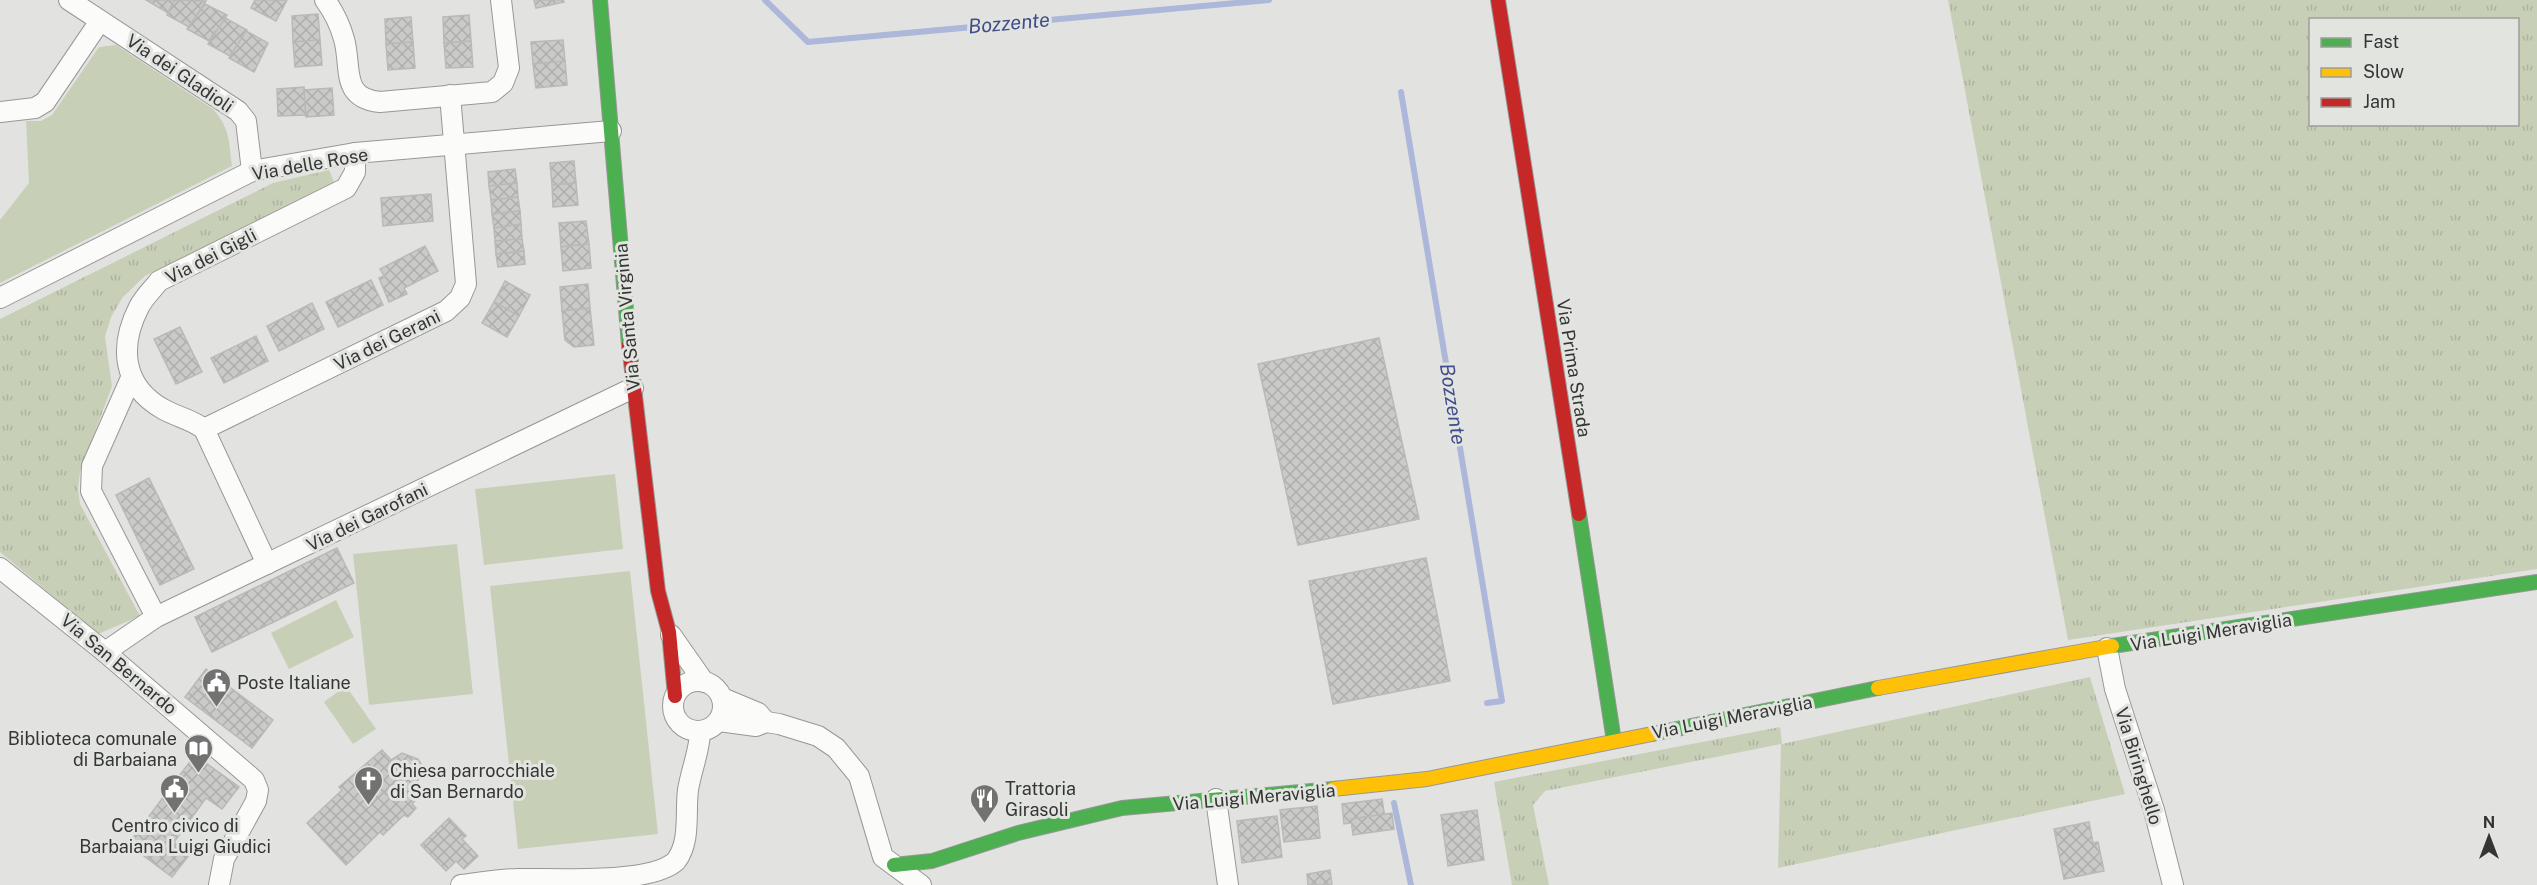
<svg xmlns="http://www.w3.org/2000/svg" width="2537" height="885" viewBox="0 0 2537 885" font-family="'Public Sans',sans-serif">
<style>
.grass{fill:url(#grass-tufts);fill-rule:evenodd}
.park{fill:#c7d0b7}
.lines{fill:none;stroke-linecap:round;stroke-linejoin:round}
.stream{stroke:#adb7d9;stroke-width:6}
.building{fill:url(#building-cross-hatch);stroke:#b9b9b8;stroke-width:1.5}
.street-casing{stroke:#979896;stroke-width:22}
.fast-casing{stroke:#979896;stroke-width:16}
.slow-casing{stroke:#979896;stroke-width:16}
.jam-casing{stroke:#979896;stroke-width:16}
.street{stroke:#fbfbfa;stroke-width:20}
.fast{stroke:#4caf50;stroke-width:14}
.slow{stroke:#ffc107;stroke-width:14}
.jam{stroke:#c62828;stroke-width:14}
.labels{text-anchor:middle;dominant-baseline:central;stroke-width:6;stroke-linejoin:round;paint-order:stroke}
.street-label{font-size:18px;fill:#353534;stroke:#e2e4e0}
.poi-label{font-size:18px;fill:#353534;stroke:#e2e4e0;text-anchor:start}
.water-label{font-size:20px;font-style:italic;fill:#414d8c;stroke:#e2e4e0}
</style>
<defs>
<pattern id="grass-tufts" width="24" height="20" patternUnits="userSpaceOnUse" patternTransform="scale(1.5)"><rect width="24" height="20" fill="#c7d0b7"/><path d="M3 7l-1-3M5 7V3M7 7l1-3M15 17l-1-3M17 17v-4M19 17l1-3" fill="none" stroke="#acb39e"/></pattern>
<pattern id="building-cross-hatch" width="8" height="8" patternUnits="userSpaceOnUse" patternTransform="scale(1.5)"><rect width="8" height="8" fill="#cacbc9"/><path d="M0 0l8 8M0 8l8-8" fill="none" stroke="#aeafad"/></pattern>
</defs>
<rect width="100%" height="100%" fill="#e2e3e1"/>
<!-- grass -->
<g class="grass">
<path d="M1948 0H2537V569L2068 640ZM2310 20H2518V124H2310Z"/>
<path d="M329 170 334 182 145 276 123 297 111 317 105 337 112 386 80 472 78 488 80 504 140 616 98 634 0 552V319L273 183Z"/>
<path d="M2090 677 2125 794 1778 868 1781 744 1545 791 1533 805 1549 885H1512L1494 782 1780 727 1782 744Z"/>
</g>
<!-- park -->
<g class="park">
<path d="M116 45 213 109C230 128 229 142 232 166L0 283V220L29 183 26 121H41L52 115 99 47Z"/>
<path d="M615 474 623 549 484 565 475 489Z"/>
<path d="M457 544 473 694 369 705 353 554Z"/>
<path d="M630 571 658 834 518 849 490 586Z"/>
<path d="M336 600 354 637 289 669 271 633Z"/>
<path d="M346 686 376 729 353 744 324 702Z"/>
</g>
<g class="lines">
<!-- stream -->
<g class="stream">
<path d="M765 0 808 42 1269 0"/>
<path d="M1401 92 1502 701 1487 703"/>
<path d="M1394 803 1411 885"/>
</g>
</g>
<!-- building -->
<g class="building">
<path d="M146 0H178L174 1 168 13Z"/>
<path d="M178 0 206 1 189 27 167 15 174 1Z"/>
<path d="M255 0H287L276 21 251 8Z"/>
<path d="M534 0H563L564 2 536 8Z"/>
<path d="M205 4 227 15 217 32 215 31 209 41 187 29Z"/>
<path d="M318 14 320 40 293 42 292 16Z"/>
<path d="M469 15 471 41 444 43 443 17Z"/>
<path d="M411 17 413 42 386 44 385 19Z"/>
<path d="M225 18 247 30 230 56 208 44Z"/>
<path d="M246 31 268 43 254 72 229 58Z"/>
<path d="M320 40 322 65 295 67 293 42Z"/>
<path d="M563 40 565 61 533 64 531 42Z"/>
<path d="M471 41 473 67 446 68 444 43Z"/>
<path d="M413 42 415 68 388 70 386 44Z"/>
<path d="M565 61 567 85 536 88 533 64Z"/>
<path d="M304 87 306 115 278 116 277 89Z"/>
<path d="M332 88 334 115 306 117 304 90Z"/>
<path d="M574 161 576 183 552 185 550 163Z"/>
<path d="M515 169 517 183 489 186 488 172Z"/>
<path d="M517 183 518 197 491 200 489 186Z"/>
<path d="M576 183 578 205 553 207 552 185Z"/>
<path d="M431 194 433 221 383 226 381 198Z"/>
<path d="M518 197 520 211 492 214 491 200Z"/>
<path d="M520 211 521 224 494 228 492 214Z"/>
<path d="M586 221 589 244 561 247 559 223Z"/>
<path d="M521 224 522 239 495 241 494 228Z"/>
<path d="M522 239 524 251 496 254 495 241Z"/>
<path d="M589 244 591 268 563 271 561 247Z"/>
<path d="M425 246 438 271 404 288 407 294 389 302 379 278 384 276 380 269Z"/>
<path d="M524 251 525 264 498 267 496 254Z"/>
<path d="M371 280 383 305 338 327 326 302Z"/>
<path d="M505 281 530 295 519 316 494 302Z"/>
<path d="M588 284 590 308 562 311 560 287Z"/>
<path d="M494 302 519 316 507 337 482 323Z"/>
<path d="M312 303 324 329 279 351 267 326Z"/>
<path d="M590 308 594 345 574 347 565 340 562 311Z"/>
<path d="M180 327 202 372 176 384 154 339Z"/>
<path d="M256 336 268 361 224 383 211 358Z"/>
<path d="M1379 338 1419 519 1298 545 1258 364Z"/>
<path d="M149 478 194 569 160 585 116 495Z"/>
<path d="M337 548 354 583 212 652 195 617Z"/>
<path d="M1426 558 1450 681 1333 704 1309 581Z"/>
<path d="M206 669 273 720 252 748 185 697Z"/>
<path d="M382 750 391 760 402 753 418 759 421 764V774L417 782 425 790 412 804 416 808 408 817 404 815 383 835 380 832 346 865 307 823 342 790 339 787Z"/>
<path d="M195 755 239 787 222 809 206 798 174 842 190 854 172 877 128 844Z"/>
<path d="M1382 799 1385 818 1344 824 1342 804Z"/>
<path d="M1317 806 1320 838 1284 842 1280 810Z"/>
<path d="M1477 810 1484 860 1448 866 1441 815Z"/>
<path d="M1392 813 1394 829 1353 835 1351 819Z"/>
<path d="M1277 816 1282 857 1242 863 1237 821Z"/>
<path d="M449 818 466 836 462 839 478 856 464 869 456 861 446 871 421 845Z"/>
<path d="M2089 822 2093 843 2098 842 2104 871 2064 879 2054 829Z"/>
<path d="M1330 870 1332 885H1308L1307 874Z"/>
</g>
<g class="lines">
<defs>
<g id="street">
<path d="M69 0 238 111 246 121 252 171"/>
<path d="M325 0C334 12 340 25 344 39 352 67 340 98 380 102L492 92 503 83 509 68 501 0"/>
<path d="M0 112 35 108 45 102 100 21"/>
<path d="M0 298 252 171 355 153 611 131"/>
<path d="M131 378 92 466 91 491 156 617"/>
<path d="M204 429 446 311 460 298 466 284 450 95"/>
<path d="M267 564 204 429C191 419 177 417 163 409 122 386 119 346 139 307 144 297 153 289 159 281L346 188 355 172V153"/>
<path d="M0 568 105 652 254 780 258 790 256 801 224 859 219 885"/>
<path d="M671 635 704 682"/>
<path d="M2107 648 2115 689 2154 810 2173 885"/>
<path d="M105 652 156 617 633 388"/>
<circle cx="698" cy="706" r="25"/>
<path d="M722 698 758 713 766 722"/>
<path d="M719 721 756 726 766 722 779 724 818 736 836 748 859 776 883 857 921 885"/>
<path d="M1216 799 1228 885"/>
<path d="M461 885C479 883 498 879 516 879 555 878 650 885 676 861 691 841 685 813 688 790 691 771 700 749 700 732"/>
</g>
<g id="fast">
<path d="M600 0 629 345"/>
<path d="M1579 514 1614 741"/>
<path d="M2112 646 2537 582"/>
<path d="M1652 734 1878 688"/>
<path d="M894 865 932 861 1018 833 1122 808 1333 789"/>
</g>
<g id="slow">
<path d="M1878 688 2112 646"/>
<path d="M1333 789 1427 779 1652 734"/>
</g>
<g id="jam">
<path d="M1498 0 1579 514"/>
<path d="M629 345 658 591 669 632 675 696"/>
</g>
</defs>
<!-- street casing -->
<use href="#street" class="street-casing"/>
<!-- fast casing -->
<use href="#fast" class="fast-casing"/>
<!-- slow casing -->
<use href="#slow" class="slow-casing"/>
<!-- jam casing -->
<use href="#jam" class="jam-casing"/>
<!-- street -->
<use href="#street" class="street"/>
<!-- fast -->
<use href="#fast" class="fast"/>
<!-- slow -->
<use href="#slow" class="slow"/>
<!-- jam -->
<use href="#jam" class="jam"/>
</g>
<!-- icons -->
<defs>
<symbol id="civic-pin" viewBox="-11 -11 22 30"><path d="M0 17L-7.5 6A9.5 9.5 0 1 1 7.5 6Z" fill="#727271" stroke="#e2e4e0"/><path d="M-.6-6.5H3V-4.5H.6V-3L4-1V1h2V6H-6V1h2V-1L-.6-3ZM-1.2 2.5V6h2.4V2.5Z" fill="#fff"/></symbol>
<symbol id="library-pin" viewBox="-11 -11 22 30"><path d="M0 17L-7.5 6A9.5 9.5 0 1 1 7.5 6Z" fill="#727271" stroke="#e2e4e0"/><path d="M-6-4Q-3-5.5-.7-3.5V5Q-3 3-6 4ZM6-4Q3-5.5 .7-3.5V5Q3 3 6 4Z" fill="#fff"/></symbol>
<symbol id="church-pin" viewBox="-11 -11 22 30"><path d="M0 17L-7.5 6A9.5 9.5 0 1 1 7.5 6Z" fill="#727271" stroke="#e2e4e0"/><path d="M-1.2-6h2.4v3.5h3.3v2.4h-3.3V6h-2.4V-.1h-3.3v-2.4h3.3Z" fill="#fff"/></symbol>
<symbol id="restaurant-pin" viewBox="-11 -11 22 30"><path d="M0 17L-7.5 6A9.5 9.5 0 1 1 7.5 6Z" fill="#727271" stroke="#e2e4e0"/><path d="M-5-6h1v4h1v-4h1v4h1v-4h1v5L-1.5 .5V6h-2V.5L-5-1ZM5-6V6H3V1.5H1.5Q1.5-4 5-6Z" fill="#fff"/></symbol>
</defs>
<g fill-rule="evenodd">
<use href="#civic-pin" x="200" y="666" width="33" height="45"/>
<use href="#library-pin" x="182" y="732" width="33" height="45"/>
<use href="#church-pin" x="352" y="764" width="33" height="45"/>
<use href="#civic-pin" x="158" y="772" width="33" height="45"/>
<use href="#restaurant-pin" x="968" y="782" width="33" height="45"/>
</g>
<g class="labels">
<!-- street labels -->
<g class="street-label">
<text transform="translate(180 73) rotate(34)">Via dei Gladioli</text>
<text transform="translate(310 164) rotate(-10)">Via delle Rose</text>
<text transform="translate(211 256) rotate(-27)">Via dei Gigli</text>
<text transform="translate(627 317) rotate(-95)">Via Santa Virginia</text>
<text transform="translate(387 340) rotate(-26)">Via dei Gerani</text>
<text transform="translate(1574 368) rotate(81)">Via Prima Strada</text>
<text transform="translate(367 517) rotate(-26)">Via dei Garofani</text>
<text transform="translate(2211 632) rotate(-9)">Via Luigi Meraviglia</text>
<text transform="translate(119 664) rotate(40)">Via San Bernardo</text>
<text transform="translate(1732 717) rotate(-11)">Via Luigi Meraviglia</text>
<text transform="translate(2139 766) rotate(73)">Via Biringhello</text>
<text transform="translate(1254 797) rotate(-5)">Via Luigi Meraviglia</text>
</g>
<!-- poi labels -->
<g class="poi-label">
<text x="237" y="682">Poste Italiane</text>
<text x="177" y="738" text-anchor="end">Biblioteca comunale<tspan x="177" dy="21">di Barbaiana</tspan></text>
<text x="390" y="770">Chiesa parrocchiale<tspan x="390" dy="21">di San Bernardo</tspan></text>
<text x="1005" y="788">Trattoria<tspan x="1005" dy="21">Girasoli</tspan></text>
<text x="175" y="825" text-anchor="middle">Centro civico di<tspan x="175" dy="21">Barbaiana Luigi Giudici</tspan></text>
</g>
<!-- water labels -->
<g class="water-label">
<text transform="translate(1009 23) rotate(-5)">Bozzente</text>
<text transform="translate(1453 404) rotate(81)">Bozzente</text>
</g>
</g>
<!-- legend -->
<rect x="2309" y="18" width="210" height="108" fill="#e2e4e0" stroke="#9d9e9b" stroke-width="1.5"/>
<rect x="2321" y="38" width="30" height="9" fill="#4caf50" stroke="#9d9e9b" stroke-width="1.5"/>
<text x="2363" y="48" font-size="18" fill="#353534">Fast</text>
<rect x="2321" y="68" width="30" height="9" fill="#ffc107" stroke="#9d9e9b" stroke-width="1.5"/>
<text x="2363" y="78" font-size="18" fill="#353534">Slow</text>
<rect x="2321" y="98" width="30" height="9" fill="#c62828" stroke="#9d9e9b" stroke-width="1.5"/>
<text x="2363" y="108" font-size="18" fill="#353534">Jam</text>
<!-- north arrow -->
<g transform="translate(2489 837)" stroke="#e2e4e0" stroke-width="4.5" paint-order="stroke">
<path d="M0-4.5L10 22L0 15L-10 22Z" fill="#353534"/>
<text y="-9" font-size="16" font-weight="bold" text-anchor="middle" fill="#353534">N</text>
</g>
</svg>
